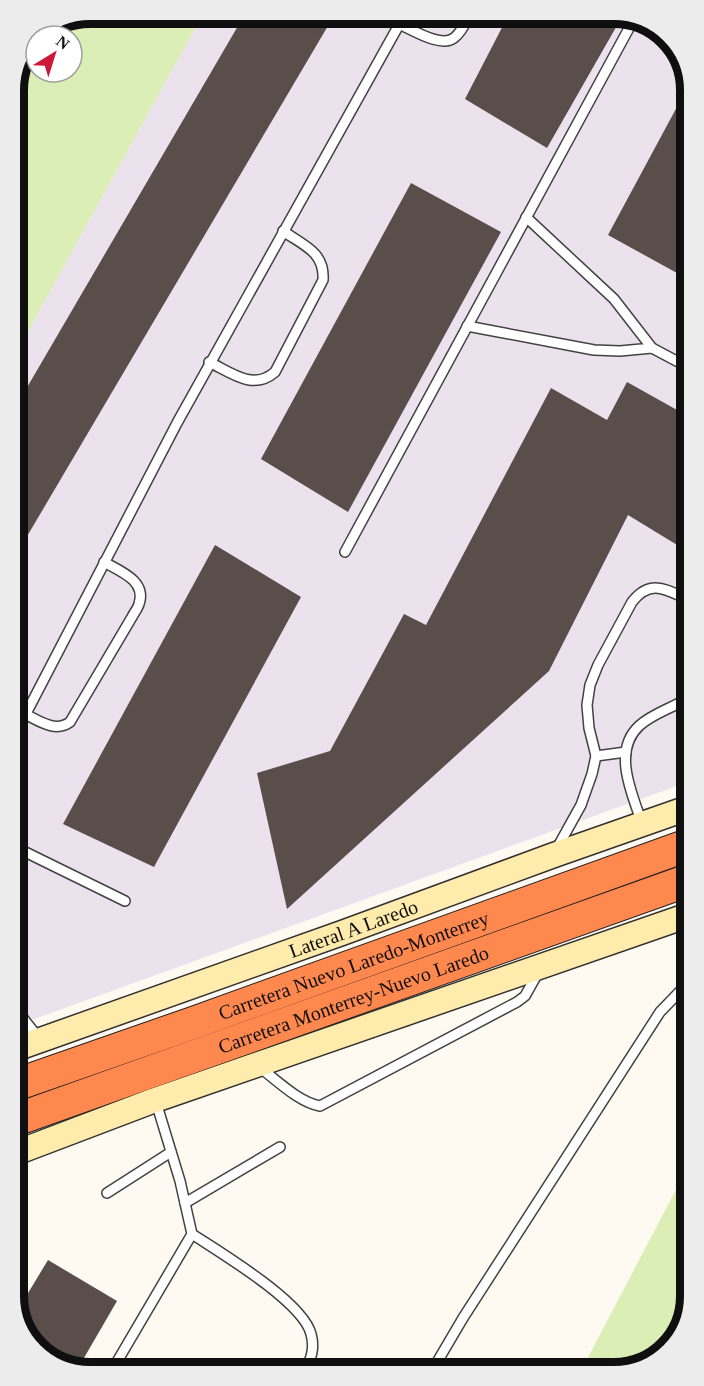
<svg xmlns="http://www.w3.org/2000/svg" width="704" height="1386" viewBox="0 0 704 1386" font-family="'Times New Roman',serif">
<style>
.industrial{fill:#ebe2ee}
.green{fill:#daeeb6;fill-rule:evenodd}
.building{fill:#594e4a}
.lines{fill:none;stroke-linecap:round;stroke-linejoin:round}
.lane-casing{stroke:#424242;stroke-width:12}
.secondary-casing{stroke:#313131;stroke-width:27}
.highway-casing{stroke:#202020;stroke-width:34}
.lane{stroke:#fff;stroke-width:9}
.secondary{stroke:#ffebac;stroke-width:24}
.highway{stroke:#ff884f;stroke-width:32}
.labels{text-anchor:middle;stroke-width:6;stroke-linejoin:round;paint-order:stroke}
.street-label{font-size:20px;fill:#0f0f0f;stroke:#fff}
.rim{fill:none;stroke:#0f0f0f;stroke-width:8}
</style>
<rect width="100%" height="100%" fill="#fffaf1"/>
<!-- industrial -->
<path class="industrial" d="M203,14H620L660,29L685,61L688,782L18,1025L15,355Z"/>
<!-- green -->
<g class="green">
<path d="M90,14H203L15,355L14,85L36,36ZM36,36H72V72H36Z"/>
<path d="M690,1163V1297L677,1339L643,1367H583Z"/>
</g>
<!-- building -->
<g class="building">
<path d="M245,14H335L16,555L15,408Z"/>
<path d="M509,14L623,15L547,148L465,99Z"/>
<path d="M685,92L686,278L608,235Z"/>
<path d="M411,183L501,232L348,512L261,459Z"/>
<path d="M627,382L686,415V422L678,442L687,447V551L628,515L549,671L287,909L257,773L330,751L404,614L426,625L551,388L607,420Z"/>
<path d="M215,545L301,597L154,867L63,824Z"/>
<path d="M48,1260L117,1301L77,1370L44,1357L19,1325V1308Z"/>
</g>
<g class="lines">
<defs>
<g id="lane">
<path d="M399,24C413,30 441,48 454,38C462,32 466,22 470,14"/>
<path d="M467,326L594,350L620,351L652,348L614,299L526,217"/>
<path d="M652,348L686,366"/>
<path d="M209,362C232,373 253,391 275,372L323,280C325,252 303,245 283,231"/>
<path d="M345,552L634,19"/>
<path d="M25,714C39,721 56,733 70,722L132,617C134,613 138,608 139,604C147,581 120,571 104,562"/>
<path d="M17,731L177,423L405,14"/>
<path d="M596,756L626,752"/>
<path d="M642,823C632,794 612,751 639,726C653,713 673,708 688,698"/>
<path d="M17,848L125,901"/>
<path d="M556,850L581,805L592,774L596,756L589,728L587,705L590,685L598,665L632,602C650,579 665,589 687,599"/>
<path d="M18,1011L26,1022L39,1038"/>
<path d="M259,1067C277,1080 298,1102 320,1106L517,1002L525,996L539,971"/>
<path d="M107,1193L171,1152"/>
<path d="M185,1203L280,1147"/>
<path d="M192,1234C221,1253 303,1302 311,1334C315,1348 311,1358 306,1370"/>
<path d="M433,1369L463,1318L660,1012L689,982"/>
<path d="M111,1372L192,1234L180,1181L156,1102"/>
</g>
<g id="secondary">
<path id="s1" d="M18,1048L342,933L554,855L688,808"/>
<path d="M18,1152L155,1100L689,915"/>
</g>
<g id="highway">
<path id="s2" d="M18,1084L193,1023L688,845"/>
<path id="s3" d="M18,1119L689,880"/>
</g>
</defs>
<!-- lane casing -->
<use href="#lane" class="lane-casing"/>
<!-- secondary casing -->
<use href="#secondary" class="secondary-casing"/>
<!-- highway casing -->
<use href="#highway" class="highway-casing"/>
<!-- lane -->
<use href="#lane" class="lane"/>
<!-- secondary -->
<use href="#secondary" class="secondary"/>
<!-- highway -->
<use href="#highway" class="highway"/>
</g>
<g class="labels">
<!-- street labels -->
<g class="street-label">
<text dy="7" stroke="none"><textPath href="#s1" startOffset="356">Lateral A Laredo</textPath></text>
<text dy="7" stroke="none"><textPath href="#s2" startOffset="356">Carretera Nuevo Laredo-Monterrey</textPath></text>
<text dy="7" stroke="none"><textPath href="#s3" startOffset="356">Carretera Monterrey-Nuevo Laredo</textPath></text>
</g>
</g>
<!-- crop -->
<path d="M0 0H704V1386H0ZM90 24H614A66 66 0 0 1 680 90V1296A66 66 0 0 1 614 1362H90A66 66 0 0 1 24 1296V90A66 66 0 0 1 90 24Z" fill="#ececec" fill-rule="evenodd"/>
<path class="rim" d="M90 24H614A66 66 0 0 1 680 90V1296A66 66 0 0 1 614 1362H90A66 66 0 0 1 24 1296V90A66 66 0 0 1 90 24Z"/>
<!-- north arrow -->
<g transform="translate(54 54) rotate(38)"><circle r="28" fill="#ffffff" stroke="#9f9f9f" stroke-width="1.5"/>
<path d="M0-4.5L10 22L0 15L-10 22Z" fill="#cd1939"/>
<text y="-9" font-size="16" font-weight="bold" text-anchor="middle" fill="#0f0f0f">N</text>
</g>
</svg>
